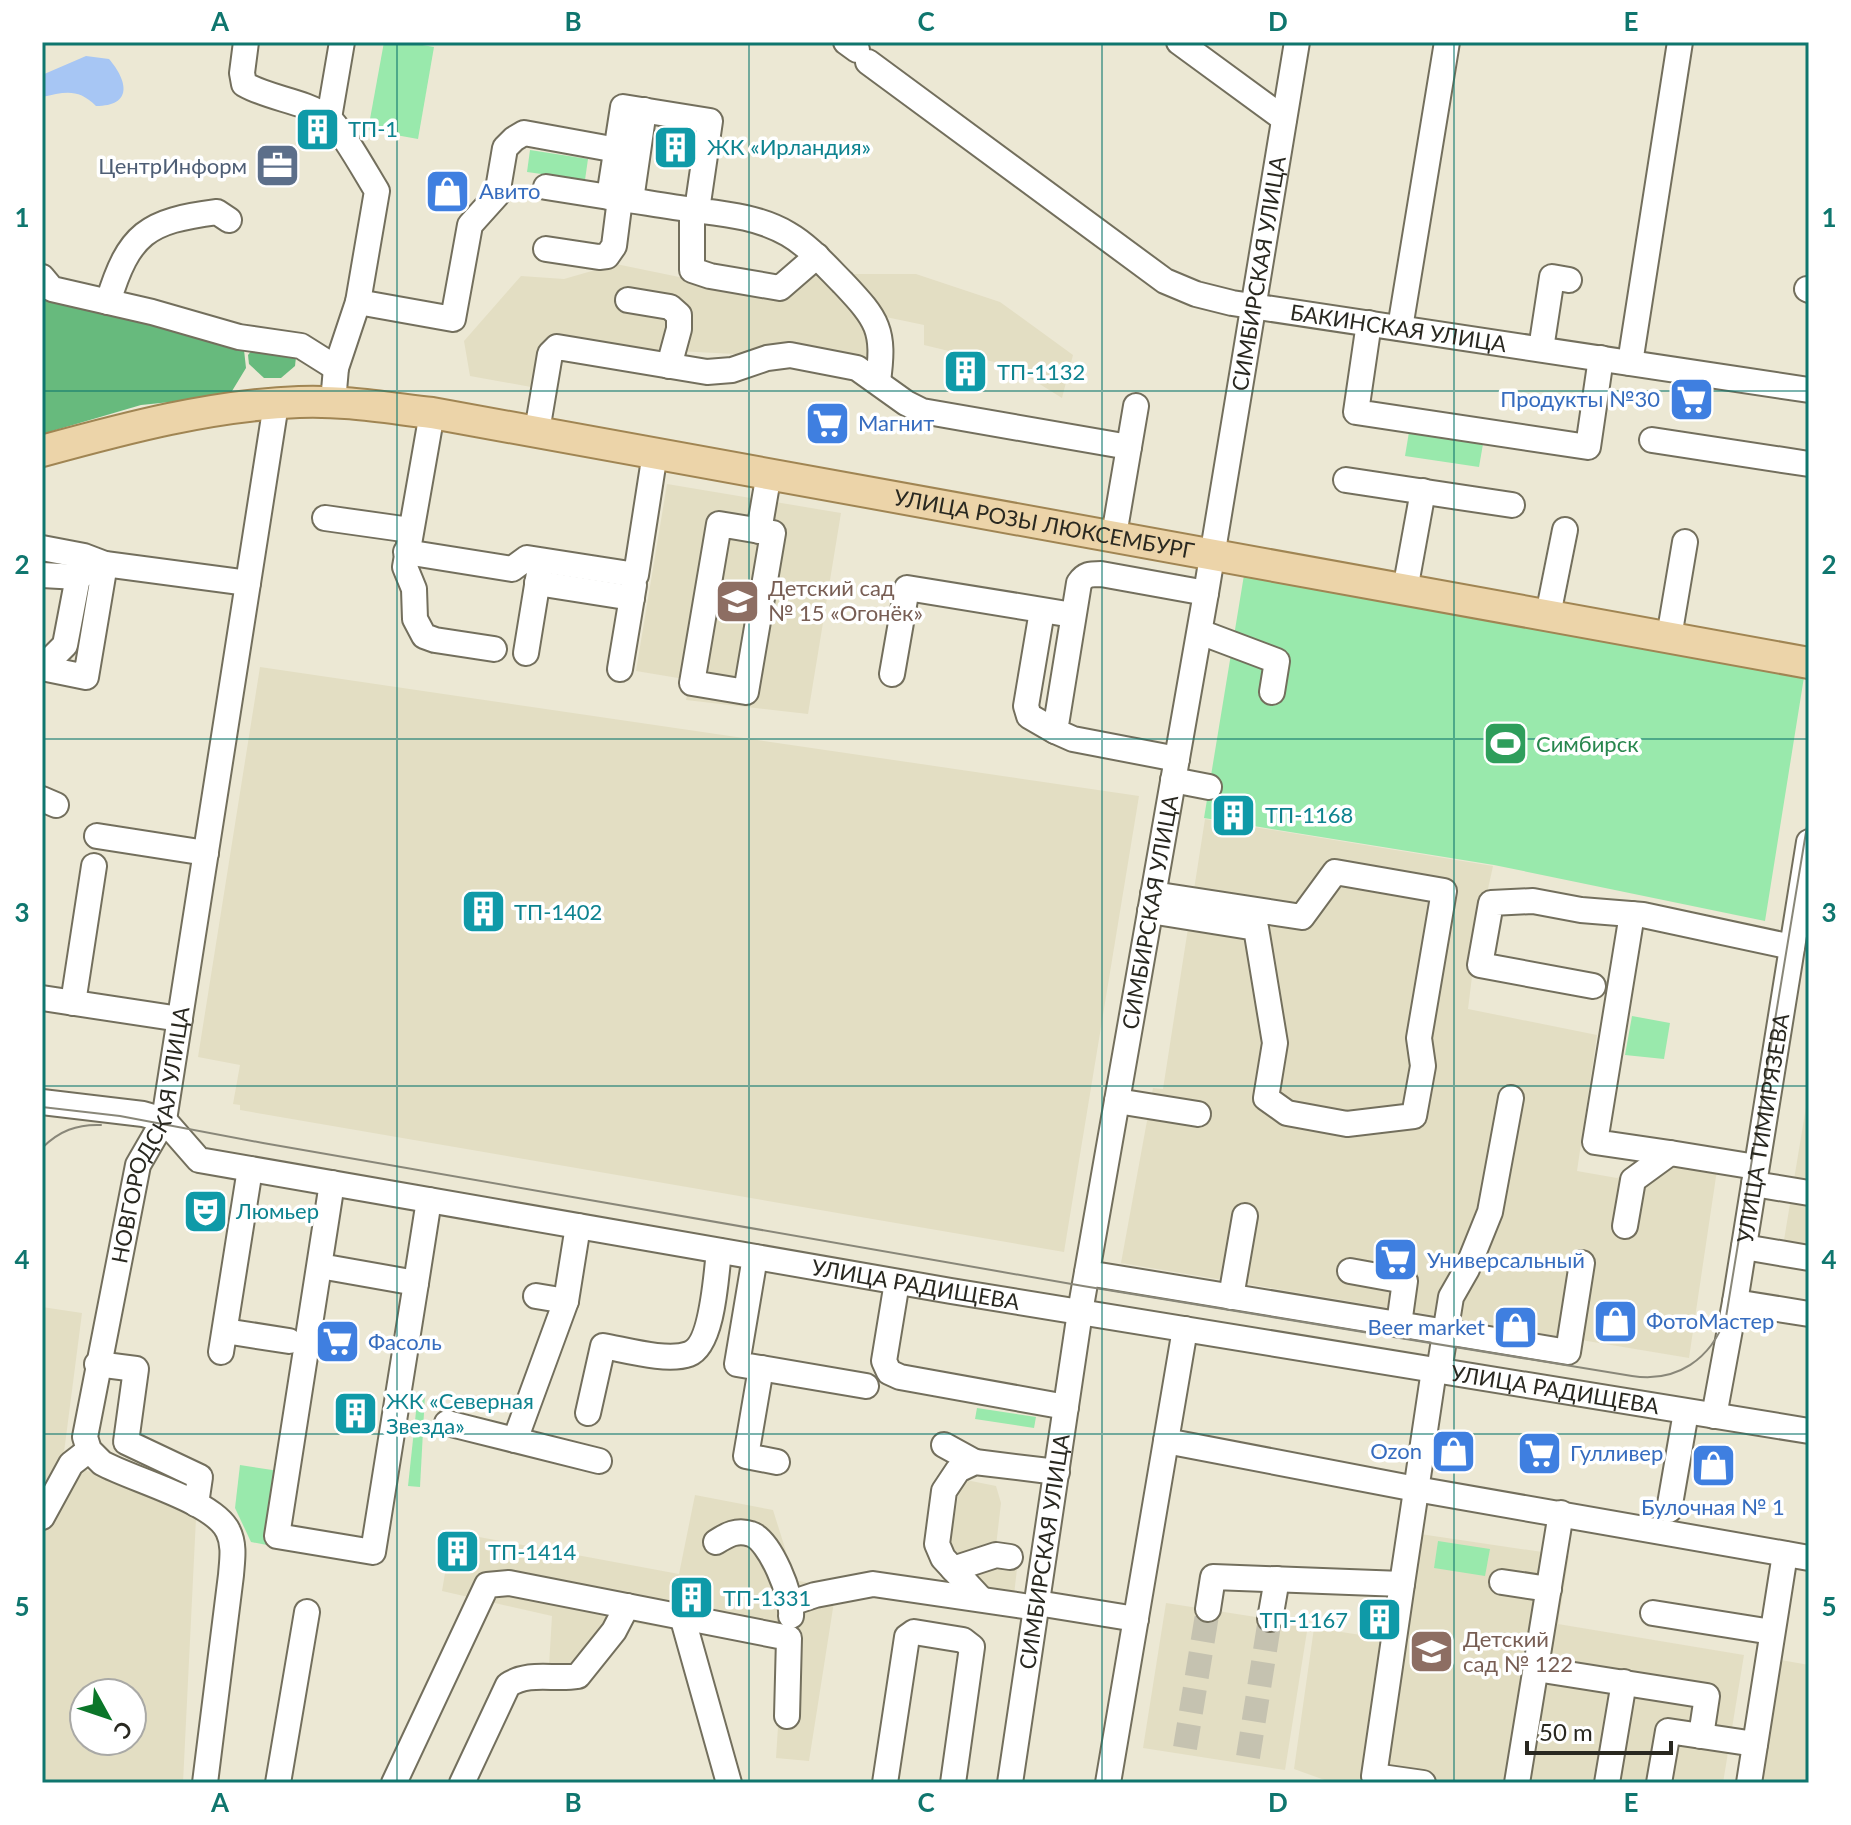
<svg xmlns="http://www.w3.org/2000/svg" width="1851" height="1825" viewBox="0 0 1851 1825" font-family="Lato,sans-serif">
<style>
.built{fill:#e3dec3;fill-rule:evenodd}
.green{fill:#99e9ac}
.forest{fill:#67ba7d}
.water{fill:#a7c6f4}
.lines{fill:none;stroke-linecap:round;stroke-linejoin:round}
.minor-tunnel{stroke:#c5c2b0;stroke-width:24;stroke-dasharray:24 12;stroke-linecap:butt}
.minor-casing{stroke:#736f5d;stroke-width:28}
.major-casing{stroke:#a08553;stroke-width:34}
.minor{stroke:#fff;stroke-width:24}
.major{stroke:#ecd4a9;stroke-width:30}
.tram{stroke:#898779;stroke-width:2}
.grid{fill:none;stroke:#0f766e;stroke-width:2;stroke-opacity:0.55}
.labels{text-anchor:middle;stroke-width:7;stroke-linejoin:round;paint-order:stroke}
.culture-label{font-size:22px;fill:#0d838f;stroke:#fff;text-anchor:start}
.service-label{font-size:22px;fill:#4e5e75;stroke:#fff;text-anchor:end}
.shop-label{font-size:22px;fill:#366cbe;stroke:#fff;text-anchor:start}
.street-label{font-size:22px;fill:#292820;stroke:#fff}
.education-label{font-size:22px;fill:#785e54;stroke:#fff;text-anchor:start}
.leisure-label{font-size:22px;fill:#27864d;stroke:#fff;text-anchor:start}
.neatline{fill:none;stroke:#0f766e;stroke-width:3}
.grid-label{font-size:26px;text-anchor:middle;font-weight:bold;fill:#0f766e}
</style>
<rect width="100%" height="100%" fill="#ece8d4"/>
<!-- built -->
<g class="built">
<path d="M616,264L781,298L809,274H916L1000,302L1073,355L1062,398L1011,366L924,345V325L881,316L872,361L541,344L531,387L470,376L464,341L521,276L564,279Z"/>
<path d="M667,484L841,513L808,714L686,700L690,680L636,671Z"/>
<path d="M260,667L1139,796L1064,1252L240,1110V1105L233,1104L240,1065L198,1057Z"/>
<path d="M1205,819L1493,866L1476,944L1468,1009L1597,1035L1577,1171L1617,1178L1664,1160L1717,1170L1689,1358L1121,1263L1153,1088L1163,1089Z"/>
<path d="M1809,1089V1244L1784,1240Z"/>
<path d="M42,1307L82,1313L63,1460L196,1518L183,1783H42ZM84,1693H132V1741H84Z"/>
<path d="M961,1479L996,1486L1001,1503L996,1546L1019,1551L1014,1595L943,1585Z"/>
<path d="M695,1495L773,1510L795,1580L836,1589L809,1761L776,1758L783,1649L612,1619L579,1668L549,1666L552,1616L442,1591L452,1532L679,1574Z"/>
<path d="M1420,1534L1569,1556L1558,1624L1744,1655L1723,1783H1333L1294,1769L1314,1628L1402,1641Z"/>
<path d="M1166,1603L1308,1625L1285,1770L1143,1748Z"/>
<path d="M1775,1659L1809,1665V1783H1755Z"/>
</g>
<!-- green -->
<g class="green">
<path d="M384,42H405L434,47L418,139L368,130Z"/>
<path d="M530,150L588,159L585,180L527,172Z"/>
<path d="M1409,432L1483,444L1479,467L1405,456Z"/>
<path d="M1244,575L1804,677L1765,921L1494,865L1204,818Z"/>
<path d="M1632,1016L1670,1023L1664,1059L1625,1055Z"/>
<path d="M418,1393L425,1394L420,1487L408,1486Z"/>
<path d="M977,1408L1036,1417L1034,1428L975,1419Z"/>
<path d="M240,1465L279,1471L267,1545L251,1542L235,1508Z"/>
<path d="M1438,1541L1490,1549L1485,1576L1434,1568Z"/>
</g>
<!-- forest -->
<g class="forest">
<path d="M42,294L243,341L246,368L229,396L141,405L42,434Z"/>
<path d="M254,348L296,357L295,366L281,378H264L249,364L248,355Z"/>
</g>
<!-- water -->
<path class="water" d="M86,56L109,59C128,81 133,106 96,106C78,88 65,92 42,97V75Z"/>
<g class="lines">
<!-- minor-tunnel -->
<g class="minor-tunnel">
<path d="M1185,1748L1208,1609"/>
<path d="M1248,1757L1270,1619"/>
</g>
<defs>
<g id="minor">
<path d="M246,42L242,73L244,84C270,99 302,100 327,117C340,126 367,175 377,191L358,302L336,368L333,402"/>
<path d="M846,42L857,50"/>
<path d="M1179,42L1284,119"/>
<path id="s1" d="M868,62L1165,281L1196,294L1232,303L1809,390"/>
<path d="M329,118L342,42"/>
<path d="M546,187L609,197"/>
<path d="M631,200L644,110"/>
<path d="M692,209V270L710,276L780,288L817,256"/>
<path d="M697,210L710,121L623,107L609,197C637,201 665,206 694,210C726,214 759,217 788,234C809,246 826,266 843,283C878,320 885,330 878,381"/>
<path d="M546,249L599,257L607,256L614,246L620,199"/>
<path d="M42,277L52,289L152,312L239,337L301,346L336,368"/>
<path d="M1807,289L1809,290"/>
<path d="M628,300L670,307L679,315V329L669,366"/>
<path d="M108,302C129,233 147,221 217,212L229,220"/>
<path d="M358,302L453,319L470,225L497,195L505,148L514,139L524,133L617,150"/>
<path d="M1369,323L1356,412L1588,447L1601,358"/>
<path d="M1400,328L1447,42"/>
<path d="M1541,349L1552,277L1569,280"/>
<path d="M1630,363L1680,42"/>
<path d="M432,413L405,567L414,589L415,619L424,636L435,640L494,649"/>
<path d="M537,431L550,354L557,347L707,372L732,370L767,358L790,355L857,368L906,403L922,411L1129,447L1114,535"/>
<path d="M1652,440L1809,464"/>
<path d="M1129,447L1136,406"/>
<path d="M1346,480L1512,505"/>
<path d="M325,518L410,530"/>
<path d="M719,524L773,533L746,692L692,683Z"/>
<path d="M759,531L769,473"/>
<path d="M42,548L84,556L105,564L248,583"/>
<path d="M406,552L512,569L527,558L636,575L655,453"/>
<path d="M42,575L78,577L92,570"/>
<path d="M537,583L632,598"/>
<path d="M1405,590L1423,491"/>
<path d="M1042,611L1026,706L1029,716L1055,731"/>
<path d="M1548,615L1565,530"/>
<path d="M1200,632L1277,661L1272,692"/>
<path d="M1669,637L1685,542"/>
<path d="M526,653L540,567"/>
<path d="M42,668L86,677L105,564"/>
<path d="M42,668L65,645L78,577"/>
<path d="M620,669L634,585"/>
<path d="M892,674L907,588L1073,615"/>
<path d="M1177,759L1073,739L1055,731L1079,583C1085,574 1090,574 1101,574L1206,593"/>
<path d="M1173,780L1209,787"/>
<path d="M42,799L56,805"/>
<path d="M97,836L206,853"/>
<path d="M1150,911L1256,928L1275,1043L1266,1098L1287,1113L1347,1124L1414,1116L1423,1066L1419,1038L1444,891L1335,872L1302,917L1153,894"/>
<path d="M1632,914L1595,1142L1670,1153"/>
<path d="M1593,986L1480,965L1491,903L1533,901L1581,910L1643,915L1792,947"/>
<path d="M42,998L180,1019"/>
<path d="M73,1003L94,866"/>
<path d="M1117,1101L1198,1114"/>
<path id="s2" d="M42,1102L143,1114L164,1120L199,1160L951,1291L1809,1431"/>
<path d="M1754,1184L1809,1193"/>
<path d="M1625,1226L1633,1180L1670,1153L1756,1167"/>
<path d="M1744,1247L1809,1258"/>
<path d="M755,1257L737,1364L866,1386"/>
<path d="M320,1266L416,1283L373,1552L277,1536L332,1183"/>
<path d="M1350,1271L1405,1281L1399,1324"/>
<path d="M1087,1273L1568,1352L1582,1263"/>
<path d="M897,1282L884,1361L889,1372L900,1377L1066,1407"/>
<path d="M416,1283L429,1200"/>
<path d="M536,1296L566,1301"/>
<path d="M1231,1297L1245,1216"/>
<path d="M1735,1302L1809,1314"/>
<path d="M1185,1329L1166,1441L1416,1489L1809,1558"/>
<path d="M225,1331L289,1341"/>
<path d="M221,1352L250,1169"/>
<path d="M97,1364L136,1369L126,1442L200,1477L196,1504"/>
<path d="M761,1368L746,1456L777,1462"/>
<path d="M1439,1371L1451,1297L1467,1269L1490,1212L1511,1098"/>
<path d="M588,1413L603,1346C626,1350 667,1362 689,1354C713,1345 716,1275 719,1251"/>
<path id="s3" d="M1714,1416L1735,1302L1809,842"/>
<path d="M447,1423L599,1461"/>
<path d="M515,1440L566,1301L578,1226"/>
<path d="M944,1445L975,1462"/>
<path d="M1669,1510L1686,1412"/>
<path d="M42,1517L71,1464L89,1450"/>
<path d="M716,1542C727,1535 737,1529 751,1534C770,1540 793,1597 791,1616"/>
<path d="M953,1569L996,1555L1010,1557"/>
<path d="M1502,1582L1549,1589"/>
<path d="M1402,1584L1374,1776L1423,1783"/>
<path d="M980,1598L943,1558L937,1544L944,1491L958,1470L975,1462L1057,1472"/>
<path d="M791,1603L815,1595L873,1584L1037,1608"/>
<path d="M1037,1603L1136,1619"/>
<path d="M1208,1609L1213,1577L1402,1584L1434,1370"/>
<path d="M1653,1613L1772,1632"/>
<path d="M682,1616L729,1783"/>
<path d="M1270,1619L1277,1579"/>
<path d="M1536,1669L1707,1696L1701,1736"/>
<path id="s4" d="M205,1783L231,1575C232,1561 235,1545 228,1531C214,1501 133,1480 102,1463L89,1450L85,1437L138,1165L164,1120L276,404"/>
<path d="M278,1783L307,1612"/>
<path d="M394,1783L487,1585L509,1583L789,1638L787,1716"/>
<path d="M462,1783L508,1685C530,1671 553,1680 578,1676L614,1631L627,1606"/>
<path d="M885,1783L907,1637L914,1632L963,1640L972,1647L953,1783"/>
<path id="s5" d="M1010,1783L1080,1312L1206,593L1297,42"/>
<path d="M1108,1783L1166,1441"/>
<path d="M1517,1783L1561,1513"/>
<path d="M1607,1783L1624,1682"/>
<path d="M1659,1783L1668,1731L1755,1744"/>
<path d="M1749,1783L1785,1554"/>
</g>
<g id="major">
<path id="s6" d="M42,451C126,428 212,405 299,402C343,400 388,408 432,413L1809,663"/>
</g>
</defs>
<!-- minor casing -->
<use href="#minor" class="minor-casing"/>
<!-- major casing -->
<use href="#major" class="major-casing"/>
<!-- minor -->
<use href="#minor" class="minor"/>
<!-- major -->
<use href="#major" class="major"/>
<!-- tram -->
<g class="tram">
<path d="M42,1107L120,1116L263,1143L1083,1286L1632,1376C1677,1383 1711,1359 1726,1317L1809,814"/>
<path d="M42,1148C59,1131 77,1124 101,1125"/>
</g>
</g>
<!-- grid -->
<path class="grid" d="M397,42V1783M749,42V1783M1102,42V1783M1454,42V1783M42,391H1809M42,739H1809M42,1086H1809M42,1434H1809"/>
<!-- icons -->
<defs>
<symbol id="building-square" viewBox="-11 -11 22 22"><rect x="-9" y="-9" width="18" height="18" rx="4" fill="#0f9aa8" stroke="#fff"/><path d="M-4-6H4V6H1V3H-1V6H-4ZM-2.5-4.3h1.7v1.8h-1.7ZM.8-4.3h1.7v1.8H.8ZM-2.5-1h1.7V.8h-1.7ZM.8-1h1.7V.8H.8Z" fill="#fff"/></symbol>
<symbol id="office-square" viewBox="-11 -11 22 22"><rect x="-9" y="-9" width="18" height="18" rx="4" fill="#5c6f8a" stroke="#fff"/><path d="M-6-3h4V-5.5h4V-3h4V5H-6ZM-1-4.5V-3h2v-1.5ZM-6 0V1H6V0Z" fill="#fff"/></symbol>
<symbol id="shop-square" viewBox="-11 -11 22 22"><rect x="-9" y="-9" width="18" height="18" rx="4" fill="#3f7fe0" stroke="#fff"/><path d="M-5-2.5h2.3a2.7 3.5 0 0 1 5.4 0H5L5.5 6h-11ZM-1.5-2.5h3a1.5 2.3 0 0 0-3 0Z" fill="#fff"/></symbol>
<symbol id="supermarket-square" viewBox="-11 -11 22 22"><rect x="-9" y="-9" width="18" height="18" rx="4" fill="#3f7fe0" stroke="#fff"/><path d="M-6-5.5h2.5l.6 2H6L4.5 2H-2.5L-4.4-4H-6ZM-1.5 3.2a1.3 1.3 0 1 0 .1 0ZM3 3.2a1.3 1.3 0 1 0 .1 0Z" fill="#fff"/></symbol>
<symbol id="school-square" viewBox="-11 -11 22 22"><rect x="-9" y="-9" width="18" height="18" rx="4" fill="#8d6e63" stroke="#fff"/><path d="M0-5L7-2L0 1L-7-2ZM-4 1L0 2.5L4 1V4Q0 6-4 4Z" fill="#fff"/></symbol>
<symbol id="stadium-square" viewBox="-11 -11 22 22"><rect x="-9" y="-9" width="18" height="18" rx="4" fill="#2e9e5b" stroke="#fff"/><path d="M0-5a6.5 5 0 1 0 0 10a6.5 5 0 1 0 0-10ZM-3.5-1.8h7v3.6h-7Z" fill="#fff"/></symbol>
<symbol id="theatre-square" viewBox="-11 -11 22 22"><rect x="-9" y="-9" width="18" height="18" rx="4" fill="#0f9aa8" stroke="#fff"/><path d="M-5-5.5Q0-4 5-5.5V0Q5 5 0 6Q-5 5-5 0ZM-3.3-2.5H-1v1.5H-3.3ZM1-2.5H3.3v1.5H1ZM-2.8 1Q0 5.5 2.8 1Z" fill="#fff"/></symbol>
</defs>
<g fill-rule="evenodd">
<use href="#building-square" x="292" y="104" width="51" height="51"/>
<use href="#building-square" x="650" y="122" width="51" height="51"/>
<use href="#office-square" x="252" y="140" width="51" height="51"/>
<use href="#shop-square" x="422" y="166" width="51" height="51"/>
<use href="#building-square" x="940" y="346" width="51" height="51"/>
<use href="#supermarket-square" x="1666" y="374" width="51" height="51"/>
<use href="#supermarket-square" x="802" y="398" width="51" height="51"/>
<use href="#school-square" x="712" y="576" width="51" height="51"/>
<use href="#stadium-square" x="1480" y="718" width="51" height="51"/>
<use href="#building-square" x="1208" y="790" width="51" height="51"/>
<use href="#building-square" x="458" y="886" width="51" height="51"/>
<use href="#theatre-square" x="180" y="1186" width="51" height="51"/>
<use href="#supermarket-square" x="1370" y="1234" width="51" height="51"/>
<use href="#shop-square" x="1590" y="1296" width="51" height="51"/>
<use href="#shop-square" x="1490" y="1302" width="51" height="51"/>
<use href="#supermarket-square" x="312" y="1316" width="51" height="51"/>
<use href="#building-square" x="330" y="1388" width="51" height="51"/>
<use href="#shop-square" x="1428" y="1426" width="51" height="51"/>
<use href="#supermarket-square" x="1514" y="1428" width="51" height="51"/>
<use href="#shop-square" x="1688" y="1440" width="51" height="51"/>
<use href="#building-square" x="432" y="1526" width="51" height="51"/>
<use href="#building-square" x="666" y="1572" width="51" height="51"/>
<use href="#building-square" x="1354" y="1594" width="51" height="51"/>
<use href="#school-square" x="1406" y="1626" width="51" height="51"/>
</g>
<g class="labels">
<!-- culture labels -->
<g class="culture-label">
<text x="348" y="137">ТП-1</text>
<text x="707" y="155">ЖК «Ирландия»</text>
<text x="997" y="380">ТП-1132</text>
<text x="1265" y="823">ТП-1168</text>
<text x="514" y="920">ТП-1402</text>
<text x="236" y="1219">Люмьер</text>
<text x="386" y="1409">ЖК «Северная<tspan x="386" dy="25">Звезда»</tspan></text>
<text x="488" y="1560">ТП-1414</text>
<text x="723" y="1606">ТП-1331</text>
<text x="1348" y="1628" text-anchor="end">ТП-1167</text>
</g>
<!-- service labels -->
<g class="service-label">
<text x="247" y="174">ЦентрИнформ</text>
</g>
<!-- shop labels -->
<g class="shop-label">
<text x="479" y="199">Авито</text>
<text x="1660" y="407" text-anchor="end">Продукты №30</text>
<text x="858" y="431">Магнит</text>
<text x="1427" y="1268">Универсальный</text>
<text x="1646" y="1329">ФотоМастер</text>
<text x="1485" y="1335" text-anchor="end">Beer market</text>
<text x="368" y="1350">Фасоль</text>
<text x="1422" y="1459" text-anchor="end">Ozon</text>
<text x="1570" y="1461">Гулливер</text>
<text x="1713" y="1515" text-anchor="middle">Булочная № 1</text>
</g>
<!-- street labels -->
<g class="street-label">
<text dy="8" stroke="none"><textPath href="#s5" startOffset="1530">СИМБИРСКАЯ УЛИЦА</textPath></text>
<text dy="8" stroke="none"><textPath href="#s1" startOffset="608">БАКИНСКАЯ УЛИЦА</textPath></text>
<text dy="8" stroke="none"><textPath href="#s6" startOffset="1018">УЛИЦА РОЗЫ ЛЮКСЕМБУРГ</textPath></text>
<text dy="8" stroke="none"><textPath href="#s5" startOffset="882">СИМБИРСКАЯ УЛИЦА</textPath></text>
<text dy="8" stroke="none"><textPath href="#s3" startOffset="292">УЛИЦА ТИМИРЯЗЕВА</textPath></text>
<text dy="8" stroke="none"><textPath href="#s4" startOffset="742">НОВГОРОДСКАЯ УЛИЦА</textPath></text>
<text dy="8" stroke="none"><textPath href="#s2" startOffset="904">УЛИЦА РАДИЩЕВА</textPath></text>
<text dy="8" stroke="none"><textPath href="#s2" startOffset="1552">УЛИЦА РАДИЩЕВА</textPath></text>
<text dy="8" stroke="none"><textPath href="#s5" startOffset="234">СИМБИРСКАЯ УЛИЦА</textPath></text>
</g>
<!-- education labels -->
<g class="education-label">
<text x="768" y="596">Детский сад<tspan x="768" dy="25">№ 15 «Огонёк»</tspan></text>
<text x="1463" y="1647">Детский<tspan x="1463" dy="25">сад № 122</tspan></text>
</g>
<!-- leisure labels -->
<g class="leisure-label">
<text x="1536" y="752">Симбирск</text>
</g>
</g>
<!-- border -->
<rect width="1851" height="1825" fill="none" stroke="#ffffff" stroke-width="88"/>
<!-- north arrow -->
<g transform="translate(108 1717) rotate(130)"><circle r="38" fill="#ffffff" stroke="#a9a9a6" stroke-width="2"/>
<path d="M0-6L14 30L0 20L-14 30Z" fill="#0b7629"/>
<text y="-12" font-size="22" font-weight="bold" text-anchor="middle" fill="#292820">С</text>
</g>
<!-- scale -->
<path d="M1527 1741v12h144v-12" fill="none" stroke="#292820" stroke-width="4"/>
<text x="1539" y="1741" font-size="24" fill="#292820" stroke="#ffffff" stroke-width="6" paint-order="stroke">50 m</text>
<rect x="44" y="44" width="1763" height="1737" class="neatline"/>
<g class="grid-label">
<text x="220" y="31">A</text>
<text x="573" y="31">B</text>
<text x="926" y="31">C</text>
<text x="1278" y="31">D</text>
<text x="1631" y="31">E</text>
<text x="22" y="227">1</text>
<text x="1829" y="227">1</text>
<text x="22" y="574">2</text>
<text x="1829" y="574">2</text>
<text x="22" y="922">3</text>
<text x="1829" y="922">3</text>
<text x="22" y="1269">4</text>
<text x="1829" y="1269">4</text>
<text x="22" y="1616">5</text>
<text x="1829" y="1616">5</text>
<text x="220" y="1812">A</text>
<text x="573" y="1812">B</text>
<text x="926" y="1812">C</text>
<text x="1278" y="1812">D</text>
<text x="1631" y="1812">E</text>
</g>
</svg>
